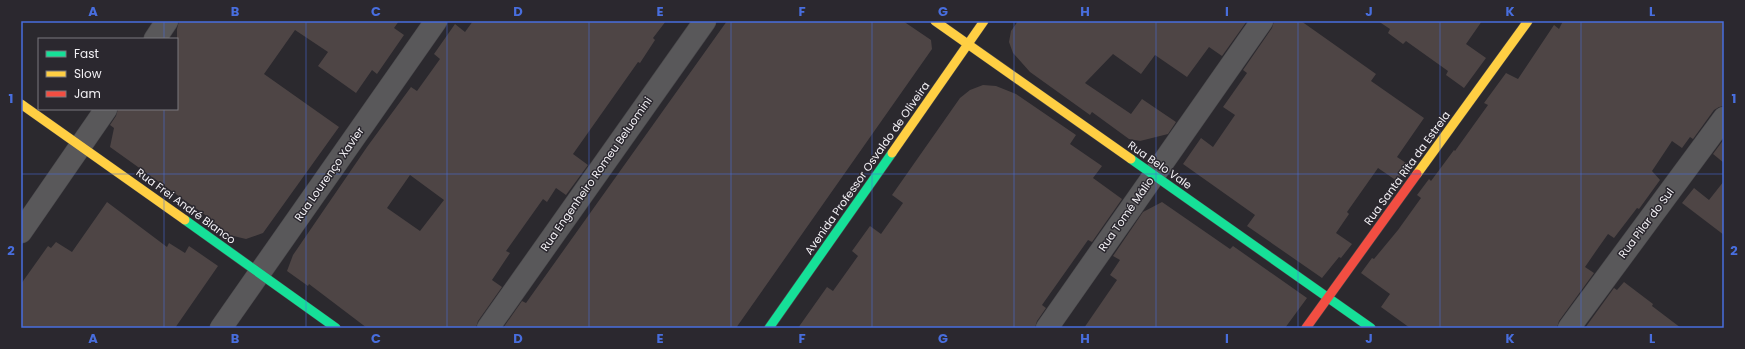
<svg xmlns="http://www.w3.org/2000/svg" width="1745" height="349" viewBox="0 0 1745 349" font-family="Poppins,sans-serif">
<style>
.building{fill:#4e4545;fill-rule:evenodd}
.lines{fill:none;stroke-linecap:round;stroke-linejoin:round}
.street-casing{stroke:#48474a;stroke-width:23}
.fast-casing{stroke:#48474a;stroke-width:10}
.slow-casing{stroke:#48474a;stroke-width:10}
.jam-casing{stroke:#48474a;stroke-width:10}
.street{stroke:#59585a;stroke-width:22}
.fast{stroke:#16e098;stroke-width:9}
.slow{stroke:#ffcf43;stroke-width:9}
.jam{stroke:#f24e42;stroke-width:9}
.grid{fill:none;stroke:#486ede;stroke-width:1;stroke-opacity:0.55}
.labels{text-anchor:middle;stroke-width:3;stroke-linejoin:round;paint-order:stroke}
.street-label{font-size:11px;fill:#f2f0f4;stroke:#2b282f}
.neatline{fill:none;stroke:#486ede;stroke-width:1.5}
.grid-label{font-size:13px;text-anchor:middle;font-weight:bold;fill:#486ede}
</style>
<rect width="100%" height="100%" fill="#2b292e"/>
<!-- building -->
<g class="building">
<path d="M179,21H399L394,28L404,35L377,74L372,70L356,93L318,66L328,52L295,30L264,74L339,127L263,233L246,239L225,234L206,220L208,217L110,147L114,128L110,125L116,116L118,109H177V29Z"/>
<path d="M473,21H666L653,38L655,40L640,63L638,62L573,154L588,165L566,195L556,188L547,202L543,199L506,251L510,253L492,280L502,287L478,321L476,328H367L309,284L308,286L287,271L293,255L367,147L411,87L417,91L440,59L434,54L455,24L465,32ZM410,175L444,200L420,231L387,208Z"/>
<path d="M727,21H903L931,40L932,49L736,328H503L522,301L526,303Z"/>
<path d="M1018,21H1247L1222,56L1209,47L1187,77L1155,55L1141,74L1113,54L1085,83L1131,114L1142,99L1176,122L1168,134L1140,141L1129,139L1092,112L1090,115L1030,72L1013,53L1009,42L1011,31Z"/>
<path d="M1274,21H1301L1376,74L1371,81L1424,118L1397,157L1409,165L1397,181L1378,168L1347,212L1349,214L1336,233L1352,244L1341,258L1339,257L1322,278L1247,226L1255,215L1183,164L1201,138L1213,147L1235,115L1223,107L1247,73L1243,70L1272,28Z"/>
<path d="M1378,21H1482L1466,44L1486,58L1464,88L1446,75L1448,71L1406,41L1403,44L1388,33L1390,29Z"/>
<path d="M1563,21H1724V106L1719,107L1714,110L1693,139L1690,137L1682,148L1672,141L1652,171L1660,180L1639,209L1637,208L1614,238L1608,234L1596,251L1585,267L1594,273L1559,321L1557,328H1410L1381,307L1390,294L1361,273L1372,258L1374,259L1398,230L1421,198L1417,195L1429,179L1431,181L1454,150L1455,151L1488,105L1484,103L1506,73L1518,79L1554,25L1559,29Z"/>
<path d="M983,85L996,86L1016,94L1076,135L1070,144L1102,166L1093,178L1122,199L1092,242L1088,240L1042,305L1046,308L1037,321L1035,328H798L827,287L833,291L858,256L852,251L870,226L881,234L903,203L892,195L960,98L970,90Z"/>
<path d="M1724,139V163L1713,154Z"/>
<path d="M1724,181V235L1682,203L1694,188L1709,200Z"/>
<path d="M107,202L167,247L169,243L185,253L189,246L218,266L175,328H21V284L48,246L51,248L56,242L72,252Z"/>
<path d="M1162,202L1230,249L1233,246L1307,298L1285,328H1084L1117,280L1110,275L1120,260L1113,256L1143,212Z"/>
<path d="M1624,282L1653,304L1652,306L1681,328H1585L1614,288L1617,290Z"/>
</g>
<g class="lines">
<defs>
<g id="street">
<path d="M155,39L167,21"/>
<path d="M21,232L106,109"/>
<path d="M221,328L436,21"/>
<path d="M488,328L705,21"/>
<path d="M1047,328L1262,21"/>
<path d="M1569,328L1724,118"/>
</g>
<g id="fast">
<path d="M1131,159L1371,328"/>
<path d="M185,220L336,328"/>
<path d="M769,328L892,153"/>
</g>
<g id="slow">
<path d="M935,21L1131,159"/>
<path d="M21,104L185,220"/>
<path d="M892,153L984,21"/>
<path d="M1417,174L1528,21"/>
</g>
<path id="jam" d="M1306,328L1417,174"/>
</defs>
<!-- street casing -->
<use href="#street" class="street-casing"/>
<!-- fast casing -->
<use href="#fast" class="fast-casing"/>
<!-- slow casing -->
<use href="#slow" class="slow-casing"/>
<!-- jam casing -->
<use href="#jam" class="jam-casing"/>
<!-- street -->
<use href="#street" class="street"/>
<!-- fast -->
<use href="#fast" class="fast"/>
<!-- slow -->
<use href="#slow" class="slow"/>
<!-- jam -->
<use href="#jam" class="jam"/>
</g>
<!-- grid -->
<path class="grid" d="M164,21V39M306,21V328M447,21V328M589,21V328M731,21V328M872,21V328M1014,21V328M1156,21V328M1298,21V328M1440,21V328M1581,21V328M164,109V328M21,174H1724"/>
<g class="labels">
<!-- street labels -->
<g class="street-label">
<text transform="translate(1160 165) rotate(35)" y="4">Rua Belo Vale</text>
<text transform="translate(867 168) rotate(-55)" y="4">Avenida Professor Osvaldo de Oliveira</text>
<text transform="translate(1407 168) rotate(-54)" y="4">Rua Santa Rita da Estrela</text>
<text transform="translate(329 174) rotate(-55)" y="4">Rua Lourenço Xavier</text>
<text transform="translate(596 174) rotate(-55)" y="4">Rua Engenheiro Romeu Beluomini</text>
<text transform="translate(186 206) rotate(36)" y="4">Rua Frei André Blanco</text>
<text transform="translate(1126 214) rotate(-55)" y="4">Rua Tomé Málio</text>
<text transform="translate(1646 223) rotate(-53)" y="4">Rua Pilar do Sul</text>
</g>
</g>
<!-- border -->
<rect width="1745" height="349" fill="none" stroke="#2b282f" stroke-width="44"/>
<!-- legend -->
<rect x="38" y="38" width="140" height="72" fill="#2b282f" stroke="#7b787e"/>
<rect x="46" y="51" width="20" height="6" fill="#16e098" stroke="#7b787e"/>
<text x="74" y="58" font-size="12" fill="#f2f0f4">Fast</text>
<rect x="46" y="71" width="20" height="6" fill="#ffcf43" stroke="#7b787e"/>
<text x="74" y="78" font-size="12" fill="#f2f0f4">Slow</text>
<rect x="46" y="91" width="20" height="6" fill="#f24e42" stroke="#7b787e"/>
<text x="74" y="98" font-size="12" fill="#f2f0f4">Jam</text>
<rect x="22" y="22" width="1701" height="305" class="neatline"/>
<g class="grid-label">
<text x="93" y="16">A</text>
<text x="235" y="16">B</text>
<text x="376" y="16">C</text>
<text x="518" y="16">D</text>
<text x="660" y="16">E</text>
<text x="802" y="16">F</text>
<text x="943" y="16">G</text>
<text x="1085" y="16">H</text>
<text x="1227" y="16">I</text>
<text x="1369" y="16">J</text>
<text x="1510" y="16">K</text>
<text x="1652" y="16">L</text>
<text x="11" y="103">1</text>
<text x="1734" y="103">1</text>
<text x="11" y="255">2</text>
<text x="1734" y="255">2</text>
<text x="93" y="343">A</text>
<text x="235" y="343">B</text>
<text x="376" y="343">C</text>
<text x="518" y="343">D</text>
<text x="660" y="343">E</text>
<text x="802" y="343">F</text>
<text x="943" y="343">G</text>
<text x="1085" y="343">H</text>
<text x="1227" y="343">I</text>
<text x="1369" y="343">J</text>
<text x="1510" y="343">K</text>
<text x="1652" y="343">L</text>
</g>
</svg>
